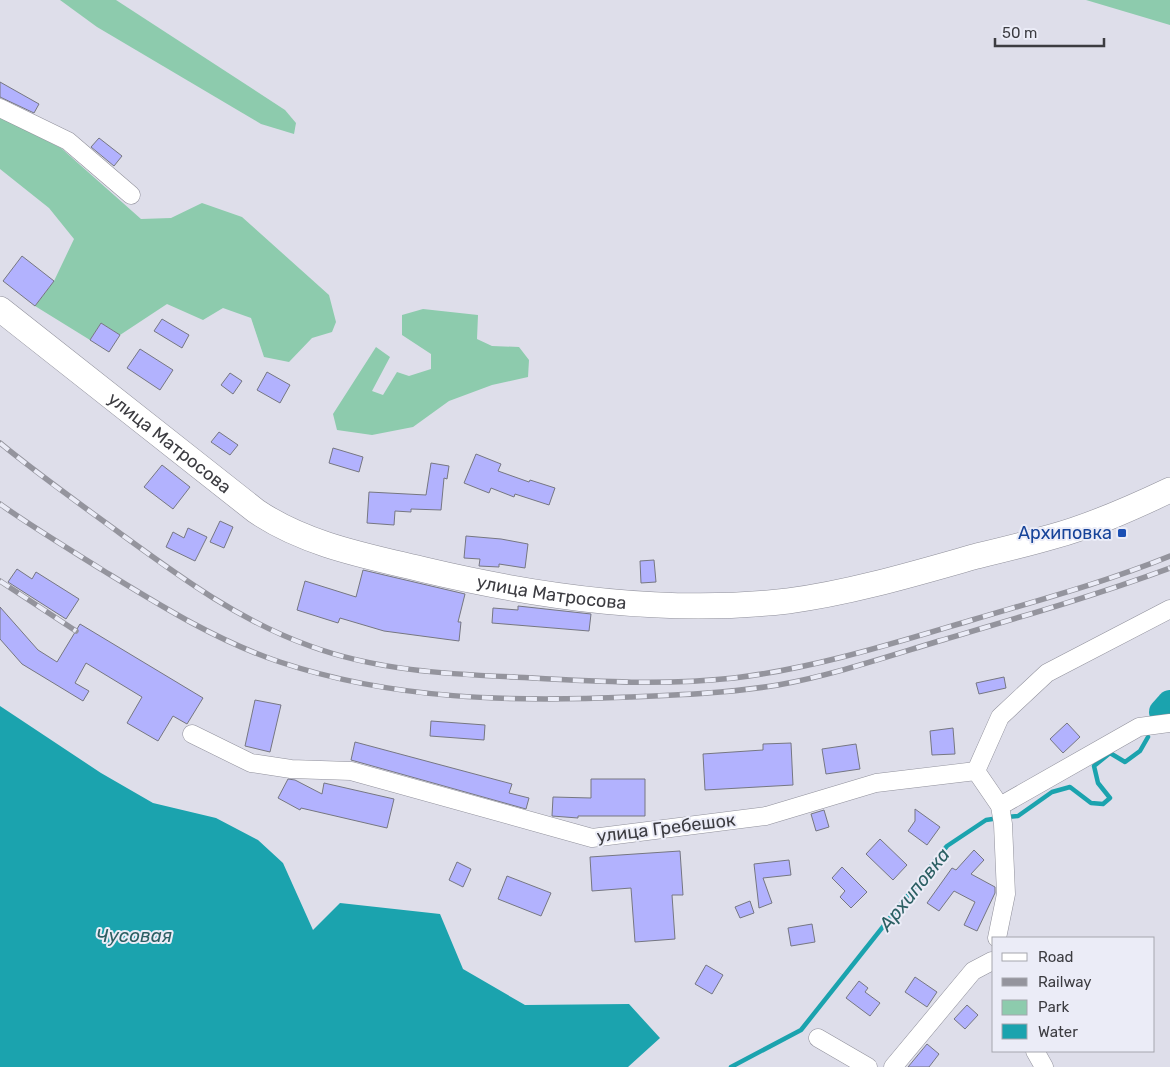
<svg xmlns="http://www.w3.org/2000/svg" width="1170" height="1067" viewBox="0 0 1170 1067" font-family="Rubik,sans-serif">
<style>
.green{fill:#8dcbad}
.water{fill:#1ba3ae}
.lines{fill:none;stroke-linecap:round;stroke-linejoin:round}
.stream{stroke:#1ba3ae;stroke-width:4.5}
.river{stroke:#1ba3ae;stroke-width:26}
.building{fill:#b2b2fe;stroke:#767781}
.street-casing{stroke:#90909b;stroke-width:19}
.secondary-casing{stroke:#90909b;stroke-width:26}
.street{stroke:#fff;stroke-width:18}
.secondary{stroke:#fff;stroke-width:25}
.rail-casing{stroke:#94949d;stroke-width:5.5}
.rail{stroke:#ebecf7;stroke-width:4;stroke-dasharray:11;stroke-linecap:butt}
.transit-dot{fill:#1a4fb4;stroke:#ebecf7;stroke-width:2}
.labels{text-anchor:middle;stroke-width:4;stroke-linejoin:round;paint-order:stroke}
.street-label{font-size:18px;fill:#3c3c41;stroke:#ebecf7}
.transit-label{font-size:18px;fill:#164399;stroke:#ebecf7;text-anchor:end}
.water-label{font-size:19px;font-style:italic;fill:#2c5f63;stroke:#ebecf7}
</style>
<rect width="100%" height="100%" fill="#dedeea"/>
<!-- green -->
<g class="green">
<path d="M60,0H116L285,110L296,123L294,134L261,124L97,27Z"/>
<path d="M1086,0H1170V25Z"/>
<path d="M0,117L61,148L141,219L171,218L202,203L242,217L329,295L336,322L332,332L312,338L289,362L264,357L251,318L223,308L203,320L167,304L120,335L101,323L90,340L35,306L54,281L74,239L49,208L0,169Z"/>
<path d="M423,309L478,315L477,339L492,346L519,347L529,360L528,377L492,385L449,401L413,427L372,435L337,430L333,414L376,347L390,357L372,391L383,395L397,372L409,376L431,369V354L402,335V315Z"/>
</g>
<!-- water -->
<path class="water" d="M0,706L101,773L153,803L216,818L258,840L283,863L313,930L340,903L440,914L463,969L525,1005L629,1004L660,1038L628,1067H0Z"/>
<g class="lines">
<!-- stream -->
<g class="stream">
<path d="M1007,817L1018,816L1052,792L1070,787L1091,803L1103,804L1110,798L1098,783L1094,766L1110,753L1125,762L1140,751L1148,737"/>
<path d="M731,1067L801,1030L947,846L986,820L999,818"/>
</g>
<!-- river -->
<path class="river" d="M1162,712L1170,703"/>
</g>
<!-- building -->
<g class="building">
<path d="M0,82L39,104L34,113L0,97Z"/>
<path d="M99,138L122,156L114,166L91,147Z"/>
<path d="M22,256L54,281L35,306L3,281Z"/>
<path d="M162,319L189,335L182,348L154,331Z"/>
<path d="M101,323L120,335L109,352L90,340Z"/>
<path d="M140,349L173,370L160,390L127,368Z"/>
<path d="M267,372L290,385L280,403L257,390Z"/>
<path d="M230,373L242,381L233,394L221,385Z"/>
<path d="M219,432L238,445L230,455L211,442Z"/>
<path d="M333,448L363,457L359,472L329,463Z"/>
<path d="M476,454L501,464L498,471L529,482L530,480L555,488L549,505L515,494L514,497L491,488L489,493L464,483Z"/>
<path d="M431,463L449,466L447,479L444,478L441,510L411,509V512L395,511L394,525L367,523L369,492L426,495Z"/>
<path d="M162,465L190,487L173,509L144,487Z"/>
<path d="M220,521L233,527L224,548L210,542Z"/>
<path d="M188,528L207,537L195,561L166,547L173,532L184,538Z"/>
<path d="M466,536L501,539L528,544L525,568L499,564V567L479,566L480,559L464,558Z"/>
<path d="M654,560L656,582L641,583L640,561Z"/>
<path d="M17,569L32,579L36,572L79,599L66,619L8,582Z"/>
<path d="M363,570L465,594L458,622H461L459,641L384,631L340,618L338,623L297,610L305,581L356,597Z"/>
<path d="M518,606L591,614L589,631L492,623L493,608L518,610Z"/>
<path d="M0,607L38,650L57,662L80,624L203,698L187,724L173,716L158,741L127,723L142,697L86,663L75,683L89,691L83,701L22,664L0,639Z"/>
<path d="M1004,677L1006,688L979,694L976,683Z"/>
<path d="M255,700L281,705L270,752L245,746Z"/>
<path d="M431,721L485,725L484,740L430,736Z"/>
<path d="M1067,723L1080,737L1063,753L1050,739Z"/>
<path d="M953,728L955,754L932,755L930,731Z"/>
<path d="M355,742L512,784L509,793L529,798L526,809L351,760Z"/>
<path d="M791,743L793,785L705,790L703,754L763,750V744Z"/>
<path d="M856,744L860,769L826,774L822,749Z"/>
<path d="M288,779L295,780L322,794L324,783L394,799L387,828L301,808L300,810L278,798Z"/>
<path d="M591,779H645V816H578V818L552,816L553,797L591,798Z"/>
<path d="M915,809L940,827L927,845L908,831L915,821Z"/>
<path d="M824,810L829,827L816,831L811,814Z"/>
<path d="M880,839L907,865L893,880L866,854Z"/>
<path d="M974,850L984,860L971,874L995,887V893L977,931L964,925L975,902L954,891L939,911L927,903L952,868L956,870Z"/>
<path d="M680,851L683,895H672L675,939L635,942L631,888L592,891L590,857Z"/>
<path d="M789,860L791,875L763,878L772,903L759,908L754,864Z"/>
<path d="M457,862L471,869L463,887L449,880Z"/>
<path d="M842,867L867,892L851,908L840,897L845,891L832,878Z"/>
<path d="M507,876L551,893L541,916L498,899Z"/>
<path d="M750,901L754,913L740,918L735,907Z"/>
<path d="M812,924L815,942L791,946L788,928Z"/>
<path d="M706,965L723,975L712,994L695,984Z"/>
<path d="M915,977L937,992L927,1007L905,992Z"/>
<path d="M859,981L868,988L865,992L880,1003L870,1016L846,998Z"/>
<path d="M967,1005L978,1015L965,1029L954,1019Z"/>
<path d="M927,1044L939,1054L929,1067H908Z"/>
</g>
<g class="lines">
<defs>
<g id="street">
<path d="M0,108L68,141L131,195"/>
<path d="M192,734L251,763L291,769L351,771L592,838L766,816L876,783L976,771"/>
<path d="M976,771L1000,717L1047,673L1170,609"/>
<path d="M976,771L1000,806L1003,824L1006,894L997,938"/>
<path d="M1000,806L1139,727L1170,723"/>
<path d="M818,1038L868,1067"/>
<path d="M1035,1051L1044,1067"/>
<path d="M893,1067L973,971L992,961"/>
</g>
<g id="secondary">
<path id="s1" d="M0,309L256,511C306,545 367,556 425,570C543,598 667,615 788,601C850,593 917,573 977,556C1002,550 1027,544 1051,537C1092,526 1132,508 1170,490"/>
</g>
</defs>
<!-- street casing -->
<use href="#street" class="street-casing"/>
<!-- secondary casing -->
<use href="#secondary" class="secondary-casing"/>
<!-- street -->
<use href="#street" class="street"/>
<!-- secondary -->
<use href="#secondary" class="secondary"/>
<defs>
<g id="rail">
<path d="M0,443C39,475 80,504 121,534C180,577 240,621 310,646C375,670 445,674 514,677C587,681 661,686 734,678C816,668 894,643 972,620C1039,600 1106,582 1170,556"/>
<path d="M0,504C34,528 69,549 104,571C161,606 217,641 280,662C394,700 511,702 630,697C679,695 729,693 778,685C833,675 886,657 939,641C1017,618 1094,596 1170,568"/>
<path d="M0,581L76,631"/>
</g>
</defs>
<!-- rail casing -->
<use href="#rail" class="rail-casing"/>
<!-- rail -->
<use href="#rail" class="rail"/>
</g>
<!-- markers -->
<rect class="transit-dot" x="1117" y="528" width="10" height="10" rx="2.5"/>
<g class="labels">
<!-- street labels -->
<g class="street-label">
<text dy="6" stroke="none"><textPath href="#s1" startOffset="216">улица Матросова</textPath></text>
<text dy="6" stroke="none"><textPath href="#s1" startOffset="635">улица Матросова</textPath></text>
<text transform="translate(666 828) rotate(-7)" y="6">улица Гребешок</text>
</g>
<!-- transit labels -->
<g class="transit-label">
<text x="1112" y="539">Архиповка</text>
</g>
<!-- water labels -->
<g class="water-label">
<text transform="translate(914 889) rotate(-51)" y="7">Архиповка</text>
<text x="134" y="942">Чусовая</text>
</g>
</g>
<!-- legend -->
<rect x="992" y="937" width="162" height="115" fill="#ebecf7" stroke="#a5a6ae"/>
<rect x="1002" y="953" width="25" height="8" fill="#ffffff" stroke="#a5a6ae"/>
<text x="1038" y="962" font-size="15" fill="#3c3c41">Road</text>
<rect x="1002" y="978" width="25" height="8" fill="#94949d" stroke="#a5a6ae"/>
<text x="1038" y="987" font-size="15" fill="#3c3c41">Railway</text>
<rect x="1002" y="1000" width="25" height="15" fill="#8dcbad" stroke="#a5a6ae"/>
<text x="1038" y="1012" font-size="15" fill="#3c3c41">Park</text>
<rect x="1002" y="1024" width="25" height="15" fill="#1ba3ae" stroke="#a5a6ae"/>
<text x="1038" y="1037" font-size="15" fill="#3c3c41">Water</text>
<!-- scale -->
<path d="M995 38v8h109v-8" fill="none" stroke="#3c3c41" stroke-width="2.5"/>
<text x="1002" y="38" font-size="15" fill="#3c3c41" stroke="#ebecf7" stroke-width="4" paint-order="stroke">50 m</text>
</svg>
